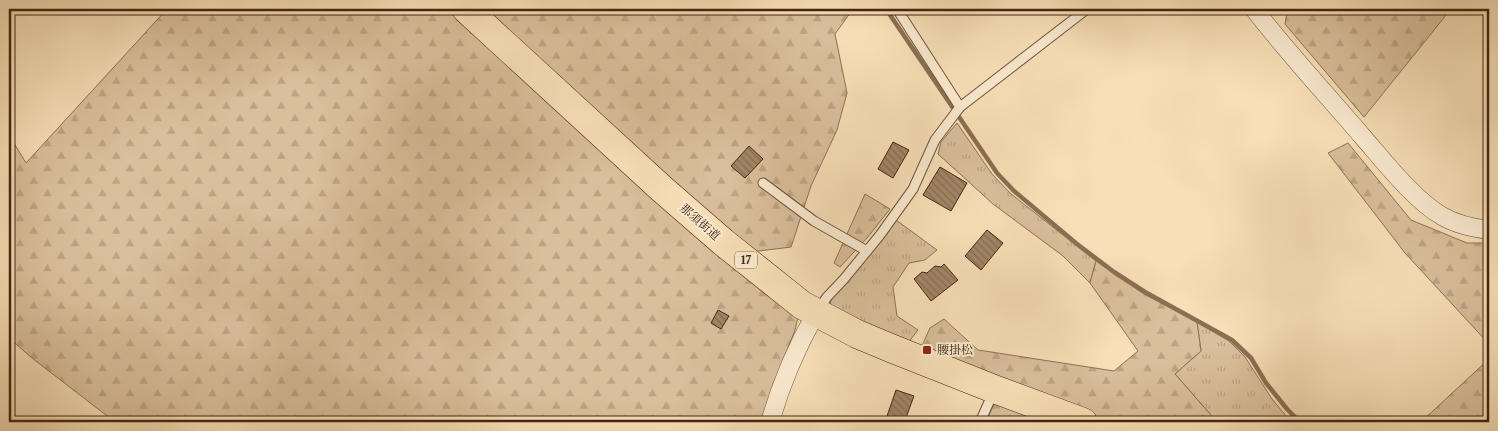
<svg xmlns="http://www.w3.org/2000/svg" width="1498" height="431" viewBox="0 0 1498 431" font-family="'Libre Caslon Text','Noto Serif JP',serif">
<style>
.grass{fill:url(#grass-tufts);stroke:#8e7256}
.forest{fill:url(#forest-firs);stroke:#8e7256}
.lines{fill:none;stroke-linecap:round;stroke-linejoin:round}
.stream{stroke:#8b6f53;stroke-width:4.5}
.building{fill:url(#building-back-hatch);stroke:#442512}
.service-casing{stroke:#71543b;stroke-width:11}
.minor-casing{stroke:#71543b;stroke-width:19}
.primary-casing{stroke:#442512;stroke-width:29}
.service{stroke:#faead0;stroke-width:9}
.minor{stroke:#faead0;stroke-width:18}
.primary{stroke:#f7dfb7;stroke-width:28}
.poi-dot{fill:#8f2418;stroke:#faead0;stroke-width:2}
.labels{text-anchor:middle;stroke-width:4;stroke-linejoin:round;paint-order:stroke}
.shield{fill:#faead0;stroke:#7b604b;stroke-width:1}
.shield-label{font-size:11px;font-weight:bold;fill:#442512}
.street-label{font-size:12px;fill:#442512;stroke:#faead0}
.poi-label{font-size:12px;fill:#442512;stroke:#faead0;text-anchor:start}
</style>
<defs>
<pattern id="grass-tufts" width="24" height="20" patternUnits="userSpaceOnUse" patternTransform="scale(1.25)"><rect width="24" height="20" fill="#d9bf9b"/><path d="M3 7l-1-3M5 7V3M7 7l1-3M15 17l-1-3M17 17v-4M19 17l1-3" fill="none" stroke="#bba484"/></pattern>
<pattern id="forest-firs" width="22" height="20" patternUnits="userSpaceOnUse" patternTransform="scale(1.25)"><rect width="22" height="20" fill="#d9bf9b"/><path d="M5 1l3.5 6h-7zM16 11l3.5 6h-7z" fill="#bba484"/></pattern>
<pattern id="building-back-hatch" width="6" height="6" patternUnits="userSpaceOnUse" patternTransform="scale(1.25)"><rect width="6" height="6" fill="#a18668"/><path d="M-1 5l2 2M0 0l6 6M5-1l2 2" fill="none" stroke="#856d54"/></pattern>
</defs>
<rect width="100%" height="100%" fill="#f7dfb7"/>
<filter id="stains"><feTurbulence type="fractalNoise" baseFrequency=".004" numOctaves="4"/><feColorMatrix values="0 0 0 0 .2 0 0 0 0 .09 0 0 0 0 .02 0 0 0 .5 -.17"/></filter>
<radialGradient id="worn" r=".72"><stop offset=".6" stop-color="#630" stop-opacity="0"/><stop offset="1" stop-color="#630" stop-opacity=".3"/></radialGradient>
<!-- grass -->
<g class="grass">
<path d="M957,123L992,174L1011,194L1096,261L1090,283L1063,256L993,204L938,154L941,142Z"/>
<path d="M896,220L937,250L925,260L909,263L893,287L897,316L918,330L908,343L836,310L830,303L833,297Z"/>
<path d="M1197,322L1229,341L1245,357L1272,399L1291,422H1217L1175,374L1201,351Z"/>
</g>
<!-- forest -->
<g class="forest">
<path d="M167,9H453L798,317L795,330L774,385L763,422H115L32,358L9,338V135L26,163Z"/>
<path d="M486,9H853L835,34L847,93L837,130L811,186L791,247L751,252Z"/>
<path d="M1309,9H1451L1364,117L1285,24L1287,12Z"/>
<path d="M1348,143L1411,220L1467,243H1489V344L1405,253L1328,153Z"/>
<path d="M865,194L890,209L867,238L840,267L834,263Z"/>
<path d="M1096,261L1144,294L1197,322L1201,351L1175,374L1217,422H1099L921,348L930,328L944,319L978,350L1114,371L1138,351L1090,283Z"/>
<path d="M1489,359V422H1421Z"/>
<path d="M996,399L1055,422H986Z"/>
</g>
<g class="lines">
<!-- stream -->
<path class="stream" d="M886,9L997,173L1014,191L1077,244L1114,272L1145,292L1232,340L1251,358L1266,383L1287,409L1300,422"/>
</g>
<!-- building -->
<g class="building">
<path d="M893,142L909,150L893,178L878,169Z"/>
<path d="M749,146L763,159L745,178L731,166Z"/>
<path d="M940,167L967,183L951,211L923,195Z"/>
<path d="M987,230L1003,243L981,270L965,256Z"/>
<path d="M944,264L958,280L931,301L914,279L922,272L927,273L935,266L941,267Z"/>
<path d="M718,310L729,316L721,329L711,323Z"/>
<path d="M896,390L914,396L907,415L905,422H885Z"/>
</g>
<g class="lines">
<defs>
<g id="service">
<path d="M897,9L960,107"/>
<path d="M763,183L814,221L867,251"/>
<path d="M818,310L827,297L844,279L880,235L913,189L935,140L960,107L1087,9"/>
<path d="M980,422L993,393"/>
</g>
<g id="minor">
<path d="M1254,9C1288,53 1326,94 1362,136C1383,160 1415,201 1442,216C1457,225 1473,228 1489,230"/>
<path d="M770,422C781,384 796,348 816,313"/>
</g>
<path id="primary" d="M466,9L662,189L723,242L802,305L857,334L893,349L994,389L1083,422"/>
</defs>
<!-- service casing -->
<use href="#service" class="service-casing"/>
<!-- minor casing -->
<use href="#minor" class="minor-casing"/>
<!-- primary casing -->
<use href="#primary" class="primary-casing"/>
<!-- service -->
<use href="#service" class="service"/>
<!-- minor -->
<use href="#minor" class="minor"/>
<!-- primary -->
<use href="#primary" class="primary"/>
</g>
<!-- markers -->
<rect class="poi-dot" x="922" y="345" width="10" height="10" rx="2.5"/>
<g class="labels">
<!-- shield labels -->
<rect class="shield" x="735" y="251.5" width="22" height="17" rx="4"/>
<g class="shield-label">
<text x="746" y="264">17</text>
</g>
<!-- street labels -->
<g class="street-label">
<text transform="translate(700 222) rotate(41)" y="4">那須街道</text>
</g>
<!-- poi labels -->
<g class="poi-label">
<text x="937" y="354">腰掛松</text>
</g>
</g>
<!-- margin -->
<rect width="1498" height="431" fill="none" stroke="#f7dfb7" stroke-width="30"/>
<rect x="10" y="10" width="1478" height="411" fill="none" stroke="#442512" stroke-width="2.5"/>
<rect x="15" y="15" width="1468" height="401" fill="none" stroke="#442512"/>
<rect width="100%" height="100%" filter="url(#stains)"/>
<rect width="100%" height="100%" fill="url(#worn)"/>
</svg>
